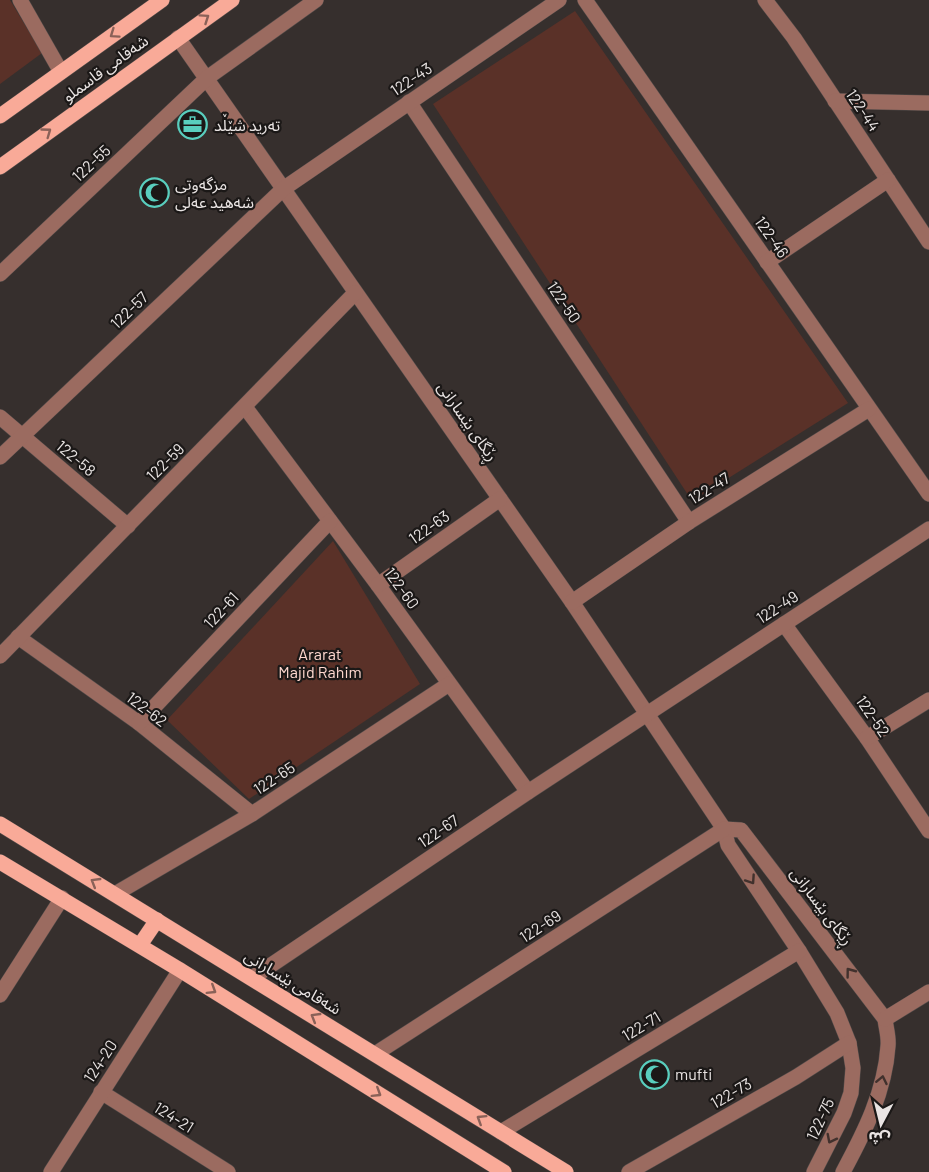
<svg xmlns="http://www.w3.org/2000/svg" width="929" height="1172" viewBox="0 0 929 1172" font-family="Barlow,'Noto Sans Arabic',sans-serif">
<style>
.green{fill:#5a3128}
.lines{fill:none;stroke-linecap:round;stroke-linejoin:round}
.minor-casing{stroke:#534c4a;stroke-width:16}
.major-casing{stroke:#534c4a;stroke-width:16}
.minor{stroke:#9b6b60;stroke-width:15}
.major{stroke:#f9aa98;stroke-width:15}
.oneway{stroke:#8a6158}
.oneway2{stroke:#41312d}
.labels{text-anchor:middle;stroke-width:4.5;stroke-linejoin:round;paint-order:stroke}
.street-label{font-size:16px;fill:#e9e4e3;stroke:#1b1817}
.poi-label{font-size:16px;fill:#e9e4e3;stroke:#1b1817;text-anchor:start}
.park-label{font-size:16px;fill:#ffd8cf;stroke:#1b1817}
</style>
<rect width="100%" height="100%" fill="#362f2d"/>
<!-- green -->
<g class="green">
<path d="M0,0H10L42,53L0,84Z"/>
<path d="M575,11L848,403L692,501L433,104Z"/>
<path d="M333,541L420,684L249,799L167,720Z"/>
</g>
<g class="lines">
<defs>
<g id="minor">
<path d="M20,0L61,72"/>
<path d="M585,0L929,494"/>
<path d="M765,0L794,38L929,242"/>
<path d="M178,38L572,602L724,829L728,845L799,951L837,1013L849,1043L853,1068L851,1093L844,1113L814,1172"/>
<path d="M835,101L929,103"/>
<path d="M409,102L689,522"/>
<path d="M767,262L888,180"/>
<path d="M0,274L207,78L316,0"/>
<path d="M245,407L378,585L528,792"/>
<path d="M0,417L128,526"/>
<path d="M0,457L283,189L559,0"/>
<path d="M378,585L500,499"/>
<path d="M572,602L689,522L869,409"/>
<path d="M784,624L867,738L929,831"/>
<path d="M18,637L139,723L252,814"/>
<path d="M0,656L355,293"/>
<path d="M139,723L330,521"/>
<path d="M867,738L929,700"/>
<path d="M724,829L741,830L885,1019C886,1028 889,1037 888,1046C885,1092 864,1133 843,1172"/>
<path d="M115,894L252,814L449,684"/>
<path d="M252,978L528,792L929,529"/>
<path d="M0,995L62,898"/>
<path d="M885,1019L929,992"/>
<path d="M375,1054L724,829"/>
<path d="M101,1092L228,1172"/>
<path d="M501,1132L799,951"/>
<path d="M51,1172L180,970"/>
<path d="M629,1172L796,1077L849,1043"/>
</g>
<g id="major">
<path d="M0,116L162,0"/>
<path d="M0,167L232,0"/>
<path d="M0,824L566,1172"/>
<path d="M0,862L180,970L504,1172"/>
<path d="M140,945L157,920"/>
</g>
</defs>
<!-- minor casing -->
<use href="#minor" class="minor-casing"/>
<!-- major casing -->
<use href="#major" class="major-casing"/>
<!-- minor -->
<use href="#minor" class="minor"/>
<!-- major -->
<use href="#major" class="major"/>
</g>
<!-- one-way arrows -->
<defs><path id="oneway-chevron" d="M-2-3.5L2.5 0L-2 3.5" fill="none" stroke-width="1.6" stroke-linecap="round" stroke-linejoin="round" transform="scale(1.5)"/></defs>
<g class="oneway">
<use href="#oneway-chevron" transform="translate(205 18) rotate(-34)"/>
<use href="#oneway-chevron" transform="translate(114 34) rotate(145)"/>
<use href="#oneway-chevron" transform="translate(47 132) rotate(-36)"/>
<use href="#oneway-chevron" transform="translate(95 882) rotate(-149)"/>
<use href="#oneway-chevron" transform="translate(212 990) rotate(32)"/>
<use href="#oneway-chevron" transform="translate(315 1017) rotate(-149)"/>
<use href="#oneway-chevron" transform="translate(377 1093) rotate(32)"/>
<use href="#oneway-chevron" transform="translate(481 1119) rotate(-148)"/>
</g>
<g class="oneway2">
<use href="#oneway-chevron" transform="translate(751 880) rotate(56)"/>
<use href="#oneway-chevron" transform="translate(850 972) rotate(-127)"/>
<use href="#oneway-chevron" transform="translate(882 1080) rotate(-78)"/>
<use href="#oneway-chevron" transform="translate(831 1139) rotate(117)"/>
</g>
<!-- icons -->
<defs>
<symbol id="office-ring" viewBox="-11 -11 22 22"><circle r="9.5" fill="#1b1817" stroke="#59cebe" stroke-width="1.5"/><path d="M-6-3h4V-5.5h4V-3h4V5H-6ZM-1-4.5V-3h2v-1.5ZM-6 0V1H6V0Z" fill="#59cebe"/></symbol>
<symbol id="mosque-ring" viewBox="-11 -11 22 22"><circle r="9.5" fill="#1b1817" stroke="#59cebe" stroke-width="1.5"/><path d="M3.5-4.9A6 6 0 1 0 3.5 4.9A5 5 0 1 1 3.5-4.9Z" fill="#59cebe"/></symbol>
</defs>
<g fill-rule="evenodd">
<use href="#office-ring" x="176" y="108" width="33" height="33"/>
<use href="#mosque-ring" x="138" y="176" width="33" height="33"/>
<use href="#mosque-ring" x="638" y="1058" width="33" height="33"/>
</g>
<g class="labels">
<!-- street labels -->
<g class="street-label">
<text transform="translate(105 68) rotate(-36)" y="6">شەقامی قاسملو</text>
<text transform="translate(411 79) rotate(-34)" y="6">122-43</text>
<text transform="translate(863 110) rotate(56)" y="6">122-44</text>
<text transform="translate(91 163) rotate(-43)" y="6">122-55</text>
<text transform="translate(772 237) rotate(55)" y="6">122-46</text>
<text transform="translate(564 302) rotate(56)" y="6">122-50</text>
<text transform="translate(129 310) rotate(-44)" y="6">122-57</text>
<text transform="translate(468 421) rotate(55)" y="6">ڕێگای بێسارانی</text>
<text transform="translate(76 458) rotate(40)" y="6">122-58</text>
<text transform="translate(165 462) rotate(-45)" y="6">122-59</text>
<text transform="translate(709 488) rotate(-32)" y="6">122-47</text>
<text transform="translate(429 527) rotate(-35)" y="6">122-63</text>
<text transform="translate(402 588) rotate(54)" y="6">122-60</text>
<text transform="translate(777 607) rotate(-33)" y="6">122-49</text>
<text transform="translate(221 610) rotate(-47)" y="6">122-61</text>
<text transform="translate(147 709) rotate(37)" y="6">122-62</text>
<text transform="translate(873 716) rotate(55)" y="6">122-52</text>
<text transform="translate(274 778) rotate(-33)" y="6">122-65</text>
<text transform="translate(438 831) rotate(-34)" y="6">122-67</text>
<text transform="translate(822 906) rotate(53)" y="6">ڕێگای بێسارانی</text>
<text transform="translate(540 926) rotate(-33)" y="6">122-69</text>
<text transform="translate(293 982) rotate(31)" y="6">شەقامی بێسارانی</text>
<text transform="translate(641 1026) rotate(-31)" y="6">122-71</text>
<text transform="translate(100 1061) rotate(-57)" y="6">124-20</text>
<text transform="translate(731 1093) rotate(-30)" y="6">122-73</text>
<text transform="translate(174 1117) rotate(32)" y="6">124-21</text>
<text transform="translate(820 1119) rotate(-65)" y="6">122-75</text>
</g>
<!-- poi labels -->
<g class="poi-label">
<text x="214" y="131">تەرید شێڵد</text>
<text x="175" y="190">مزگەوتی<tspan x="175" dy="18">شەهید عەلی</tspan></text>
<text x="675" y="1080">mufti</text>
</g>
<!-- park labels -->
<g class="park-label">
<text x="320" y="660">Ararat<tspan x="320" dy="18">Majid Rahim</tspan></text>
</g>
</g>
<!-- north arrow -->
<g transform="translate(881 1124) rotate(187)" stroke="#1b1817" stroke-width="4.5" paint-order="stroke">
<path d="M0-4.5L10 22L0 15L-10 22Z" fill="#e9e4e3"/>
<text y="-9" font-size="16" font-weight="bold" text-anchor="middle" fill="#e9e4e3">ش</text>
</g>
</svg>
